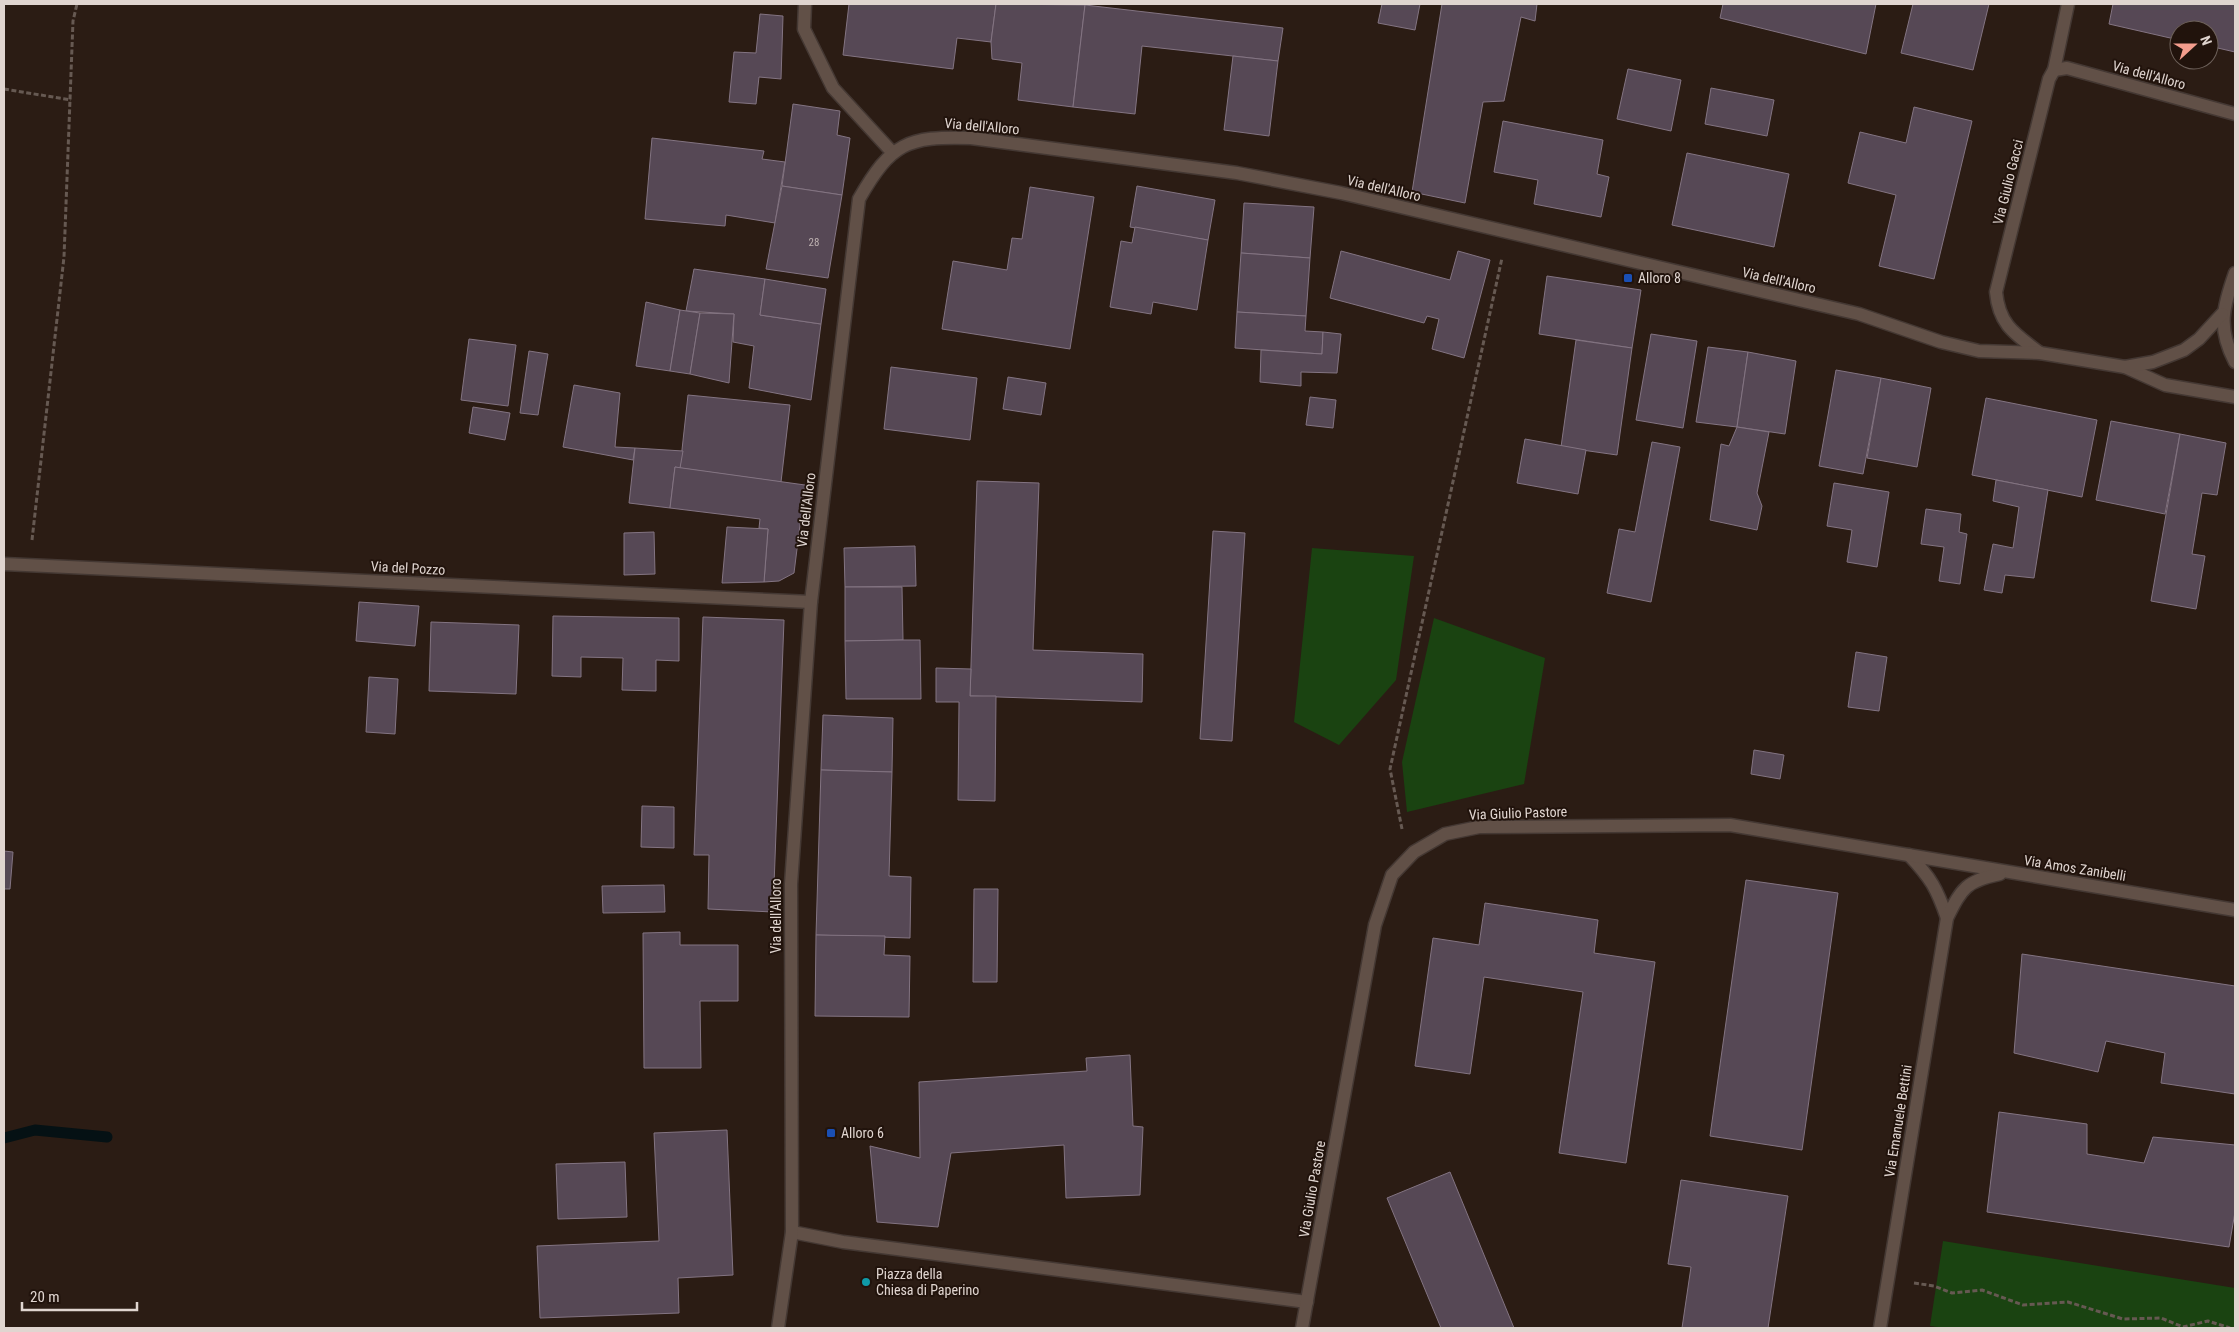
<svg xmlns="http://www.w3.org/2000/svg" width="2239" height="1332" viewBox="0 0 2239 1332" font-family="'Roboto Condensed',sans-serif">
<style>
.green{fill:#1a4311}
.lines{fill:none;stroke-linecap:round;stroke-linejoin:round}
.stream{stroke:#051114;stroke-width:11}
.building{fill:#564855;stroke:#837482}
.street-casing{stroke:#443833;stroke-width:15}
.path{stroke:#665952;stroke-width:3;stroke-dasharray:5 2.5;stroke-linecap:butt}
.street{stroke:#615047;stroke-width:12}
.transit-dot{fill:#1a4fb4;stroke:#21130c;stroke-width:2}
.culture-dot{fill:#0f9aa8;stroke:#21130c;stroke-width:2}
.labels{text-anchor:middle;stroke-width:4;stroke-linejoin:round;paint-order:stroke}
.number-label{font-size:11px;fill:#beb2b1}
.street-label{font-size:14px;fill:#e0d5d0;stroke:#21130c}
.poi-label{font-size:14px;fill:#e0d5d0;stroke:#21130c;text-anchor:start}
</style>
<rect width="100%" height="100%" fill="#2b1c14"/>
<!-- green -->
<g class="green">
<path d="M1312,548L1414,556L1396,680L1339,745L1294,722Z"/>
<path d="M1434,618L1545,658L1524,784L1407,812L1402,762Z"/>
<path d="M1943,1241L2235,1288V1328H1945L1930,1326Z"/>
</g>
<g class="lines">
<!-- stream -->
<path class="stream" d="M4,1138L35,1130L107,1137"/>
</g>
<!-- building -->
<g class="building">
<path d="M849,4H996L991,42L957,38L953,69L843,55Z"/>
<path d="M996,4L1085,5L1073,107L1018,100L1022,63L992,59L991,42Z"/>
<path d="M1382,4H1420L1415,30L1378,23Z"/>
<path d="M1442,4H1537L1535,21L1521,17L1504,101L1483,102L1465,203L1412,192Z"/>
<path d="M1723,4H1876L1866,54L1720,18Z"/>
<path d="M1913,4H1989L1973,70L1901,53Z"/>
<path d="M2113,4H2235V52L2209,46V30H2179V40L2109,24Z"/>
<path d="M1085,5L1283,28L1278,61L1142,46L1135,114L1073,107Z"/>
<path d="M760,14L783,16L781,79L759,77L756,104L729,102L734,52L756,53Z"/>
<path d="M1233,56L1278,61L1269,136L1224,130Z"/>
<path d="M1628,69L1681,80L1671,131L1617,119Z"/>
<path d="M1711,88L1774,100L1767,136L1705,124Z"/>
<path d="M793,104L840,111L837,135L850,138L842,195L782,186Z"/>
<path d="M1914,107L1972,121L1934,279L1879,266L1896,195L1848,183L1860,132L1906,143Z"/>
<path d="M1503,121L1603,140L1597,174L1609,177L1601,217L1534,204L1538,180L1494,172Z"/>
<path d="M652,138L764,151L762,159L785,162L775,223L726,215L725,226L645,219Z"/>
<path d="M1687,153L1789,174L1774,247L1672,225Z"/>
<path d="M782,186L842,195L828,278L766,269Z"/>
<path d="M1137,186L1215,200L1208,240L1130,227Z"/>
<path d="M1030,187L1094,197L1070,349L942,329L953,261L1007,270L1012,238L1022,239Z"/>
<path d="M1244,203L1314,207L1310,258L1241,253Z"/>
<path d="M1135,227L1208,240L1197,310L1153,302L1151,314L1110,307L1121,241L1132,243Z"/>
<path d="M1341,251L1450,280L1458,251L1490,260L1464,358L1432,349L1439,319L1427,316L1424,323L1330,298Z"/>
<path d="M1241,253L1310,258L1306,316L1237,312Z"/>
<path d="M694,269L765,279L760,315L821,324L811,400L749,388L754,346L733,342L734,314L686,311Z"/>
<path d="M1547,276L1641,290L1632,348L1539,334Z"/>
<path d="M765,279L826,289L821,324L760,315Z"/>
<path d="M646,302L680,310L670,371L636,366Z"/>
<path d="M680,310L700,313L690,374L670,371Z"/>
<path d="M1237,312L1306,316L1305,331L1323,332L1322,354L1235,348Z"/>
<path d="M700,313L734,314L729,383L690,374Z"/>
<path d="M1323,332L1341,334L1337,373L1301,372V386L1260,382L1261,350L1322,354Z"/>
<path d="M1651,334L1697,341L1683,428L1636,420Z"/>
<path d="M469,339L516,345L508,406L461,400Z"/>
<path d="M1576,340L1632,348L1617,455L1561,447Z"/>
<path d="M1708,347L1748,352L1737,427L1696,422Z"/>
<path d="M529,351L548,354L538,415L520,413Z"/>
<path d="M1748,352L1796,361L1785,434L1737,427Z"/>
<path d="M891,367L977,378L970,440L884,429Z"/>
<path d="M1836,370L1881,378L1863,474L1819,466Z"/>
<path d="M1008,377L1046,383L1041,415L1003,409Z"/>
<path d="M1881,378L1931,388L1917,467L1867,458Z"/>
<path d="M574,385L620,393L615,447L635,448L633,460L563,447Z"/>
<path d="M688,395L790,405L781,482L680,468Z"/>
<path d="M1310,397L1336,400L1333,428L1306,425Z"/>
<path d="M1986,398L2097,420L2082,497L1972,475Z"/>
<path d="M473,407L510,413L505,440L469,433Z"/>
<path d="M2111,421L2180,434L2165,514L2096,500Z"/>
<path d="M1737,427L1769,432L1757,493L1762,506L1757,530L1710,520L1721,444L1729,446Z"/>
<path d="M2180,434L2226,443L2217,495L2202,493L2192,554L2205,556L2196,609L2151,601Z"/>
<path d="M1525,439L1586,450L1578,494L1517,483Z"/>
<path d="M1652,442L1680,447L1651,602L1607,593L1619,529L1635,532Z"/>
<path d="M635,448L683,451L680,468L675,467L670,508L629,503Z"/>
<path d="M675,467L805,485L794,573L779,581L764,582L768,529L759,528L760,519L670,508Z"/>
<path d="M1996,480L2048,490L2034,578L2005,575L2002,593L1984,590L1993,544L2013,548L2019,507L1993,501Z"/>
<path d="M977,481L1039,483L1033,650L1143,654L1142,702L970,696Z"/>
<path d="M1834,483L1889,492L1877,567L1847,562L1852,530L1827,526Z"/>
<path d="M1926,509L1961,514L1959,532L1967,534L1960,584L1939,581L1944,547L1921,544Z"/>
<path d="M727,527L768,529L764,582L722,583Z"/>
<path d="M1213,531L1245,533L1232,741L1200,739Z"/>
<path d="M654,532L655,574L624,575V533Z"/>
<path d="M915,546L916,586L845,587L844,548Z"/>
<path d="M845,587H902L903,640L845,641Z"/>
<path d="M359,602L419,606L415,646L356,641Z"/>
<path d="M553,616L679,618V661L656,660V691L622,690L623,658L581,657V677L552,676Z"/>
<path d="M703,617L784,620L773,912L708,909L709,855H694Z"/>
<path d="M431,622L519,625L516,694L429,691Z"/>
<path d="M903,640H920L921,699H846L845,641Z"/>
<path d="M1856,652L1887,657L1879,711L1848,707Z"/>
<path d="M936,668L971,669L970,696H996L995,801L958,800L959,702H936Z"/>
<path d="M369,677L398,679L395,734L366,732Z"/>
<path d="M823,715L893,718L892,772L821,770Z"/>
<path d="M1754,750L1784,755L1780,779L1751,774Z"/>
<path d="M821,770L892,772L889,876L911,877L910,938L816,935Z"/>
<path d="M642,806L674,807V848L641,847Z"/>
<path d="M4,851L13,852L10,889H4Z"/>
<path d="M1746,880L1838,893L1802,1150L1710,1136Z"/>
<path d="M664,885L665,912L603,913L602,886Z"/>
<path d="M974,889H998L997,982H973Z"/>
<path d="M1485,903L1598,920L1594,953L1655,962L1626,1163L1559,1153L1583,992L1484,977L1470,1074L1415,1066L1433,938L1479,945Z"/>
<path d="M680,932V945H738V1001H700L701,1068H644L643,933Z"/>
<path d="M816,935L885,936L884,955L910,956L909,1017L815,1016Z"/>
<path d="M2022,954L2235,986V1094L2161,1083L2165,1053L2106,1041L2098,1072L2014,1053Z"/>
<path d="M1130,1055L1133,1126L1143,1127L1140,1195L1066,1198L1064,1145L951,1153L938,1227L877,1222L870,1146L920,1158L919,1082L1087,1071L1086,1058Z"/>
<path d="M1999,1112L2087,1124V1154L2144,1163L2153,1137L2235,1145V1212L2229,1247L1987,1212Z"/>
<path d="M727,1130L733,1275L678,1278L679,1313L540,1318L537,1246L659,1241L654,1133Z"/>
<path d="M625,1162L627,1217L558,1219L556,1164Z"/>
<path d="M1450,1172L1514,1328H1441L1387,1198Z"/>
<path d="M1681,1180L1788,1196L1768,1328H1682L1691,1267L1668,1264Z"/>
</g>
<g class="lines">
<defs>
<g id="street">
<path d="M805,4L804,29L833,88L892,152"/>
<path d="M2054,70L2067,68L2235,114"/>
<path d="M2235,273C2223,307 2217,328 2235,362"/>
<path d="M2040,353C2015,334 1999,325 1996,292L2049,79L2054,70L2068,4"/>
<path d="M2125,367L2165,385L2235,397"/>
<path d="M4,564L811,602"/>
<path d="M1909,855C1931,878 1937,889 1947,918"/>
<path d="M792,1232L843,1242L1307,1302"/>
<path d="M778,1328L792,1232L791,884L811,602L859,199C891,143 907,136 971,138L1237,173L1341,193L1859,314L1941,342L1979,351L2040,353L2125,367L2153,362L2184,350L2199,339L2222,314"/>
<path d="M1302,1328L1375,925L1392,875L1414,852L1445,834L1479,827L1730,825L2235,910"/>
<path d="M1880,1328L1947,918C1962,888 1966,881 2000,874"/>
</g>
</defs>
<!-- street casing -->
<use href="#street" class="street-casing"/>
<!-- path -->
<g class="path">
<path d="M4,89L71,100"/>
<path d="M32,540L64,257L73,21L77,4"/>
<path d="M1402,829L1390,769L1502,258"/>
<path d="M1914,1283L1934,1286L1952,1293L1982,1290L2023,1305L2068,1302L2123,1319L2161,1318L2183,1327L2208,1321L2230,1328"/>
</g>
<!-- street -->
<use href="#street" class="street"/>
</g>
<!-- markers -->
<g class="transit-dot">
<rect x="1623" y="273" width="10" height="10" rx="2.5"/>
<rect x="826" y="1128" width="10" height="10" rx="2.5"/>
</g>
<circle class="culture-dot" cx="866" cy="1282" r="5"/>
<g class="labels">
<!-- number labels -->
<g class="number-label">
<text x="814" y="246">28</text>
</g>
<!-- street labels -->
<g class="street-label">
<text transform="translate(2149 75) rotate(15)" y="5">Via dell'Alloro</text>
<text transform="translate(982 126) rotate(5)" y="5">Via dell'Alloro</text>
<text transform="translate(2008 182) rotate(-76)" y="5">Via Giulio Gacci</text>
<text transform="translate(1384 188) rotate(13)" y="5">Via dell'Alloro</text>
<text transform="translate(1779 280) rotate(13)" y="5">Via dell'Alloro</text>
<text transform="translate(806 510) rotate(-83)" y="5">Via dell'Alloro</text>
<text transform="translate(408 568) rotate(3)" y="5">Via del Pozzo</text>
<text transform="translate(1518 813) rotate(-2)" y="5">Via Giulio Pastore</text>
<text transform="translate(2075 868) rotate(9)" y="5">Via Amos Zanibelli</text>
<text transform="translate(776 916) rotate(-90)" y="5">Via dell'Alloro</text>
<text transform="translate(1898 1121) rotate(-81)" y="5">Via Emanuele Bettini</text>
<text transform="translate(1312 1189) rotate(-80)" y="5">Via Giulio Pastore</text>
</g>
<!-- poi labels -->
<g class="poi-label">
<text x="1638" y="283">Alloro 8</text>
<text x="841" y="1138">Alloro 6</text>
<text x="876" y="1279">Piazza della<tspan x="876" dy="16">Chiesa di Paperino</tspan></text>
</g>
</g>
<!-- border -->
<rect width="2239" height="1332" fill="none" stroke="#e0d5d0" stroke-width="10"/>
<!-- north arrow -->
<g transform="translate(2194 45) rotate(69)"><circle r="24" fill="#21130c" stroke="#6d615a"/>
<path d="M0-4L9 19L0 12L-9 19Z" fill="#f49d8d"/>
<text y="-8" font-size="14" font-weight="bold" text-anchor="middle" fill="#e0d5d0">N</text>
</g>
<!-- scale -->
<path d="M22 1302v8h115v-8" fill="none" stroke="#e0d5d0" stroke-width="2.5"/>
<text x="30" y="1302" font-size="15" fill="#e0d5d0" stroke="#21130c" stroke-width="4" paint-order="stroke">20 m</text>
</svg>
